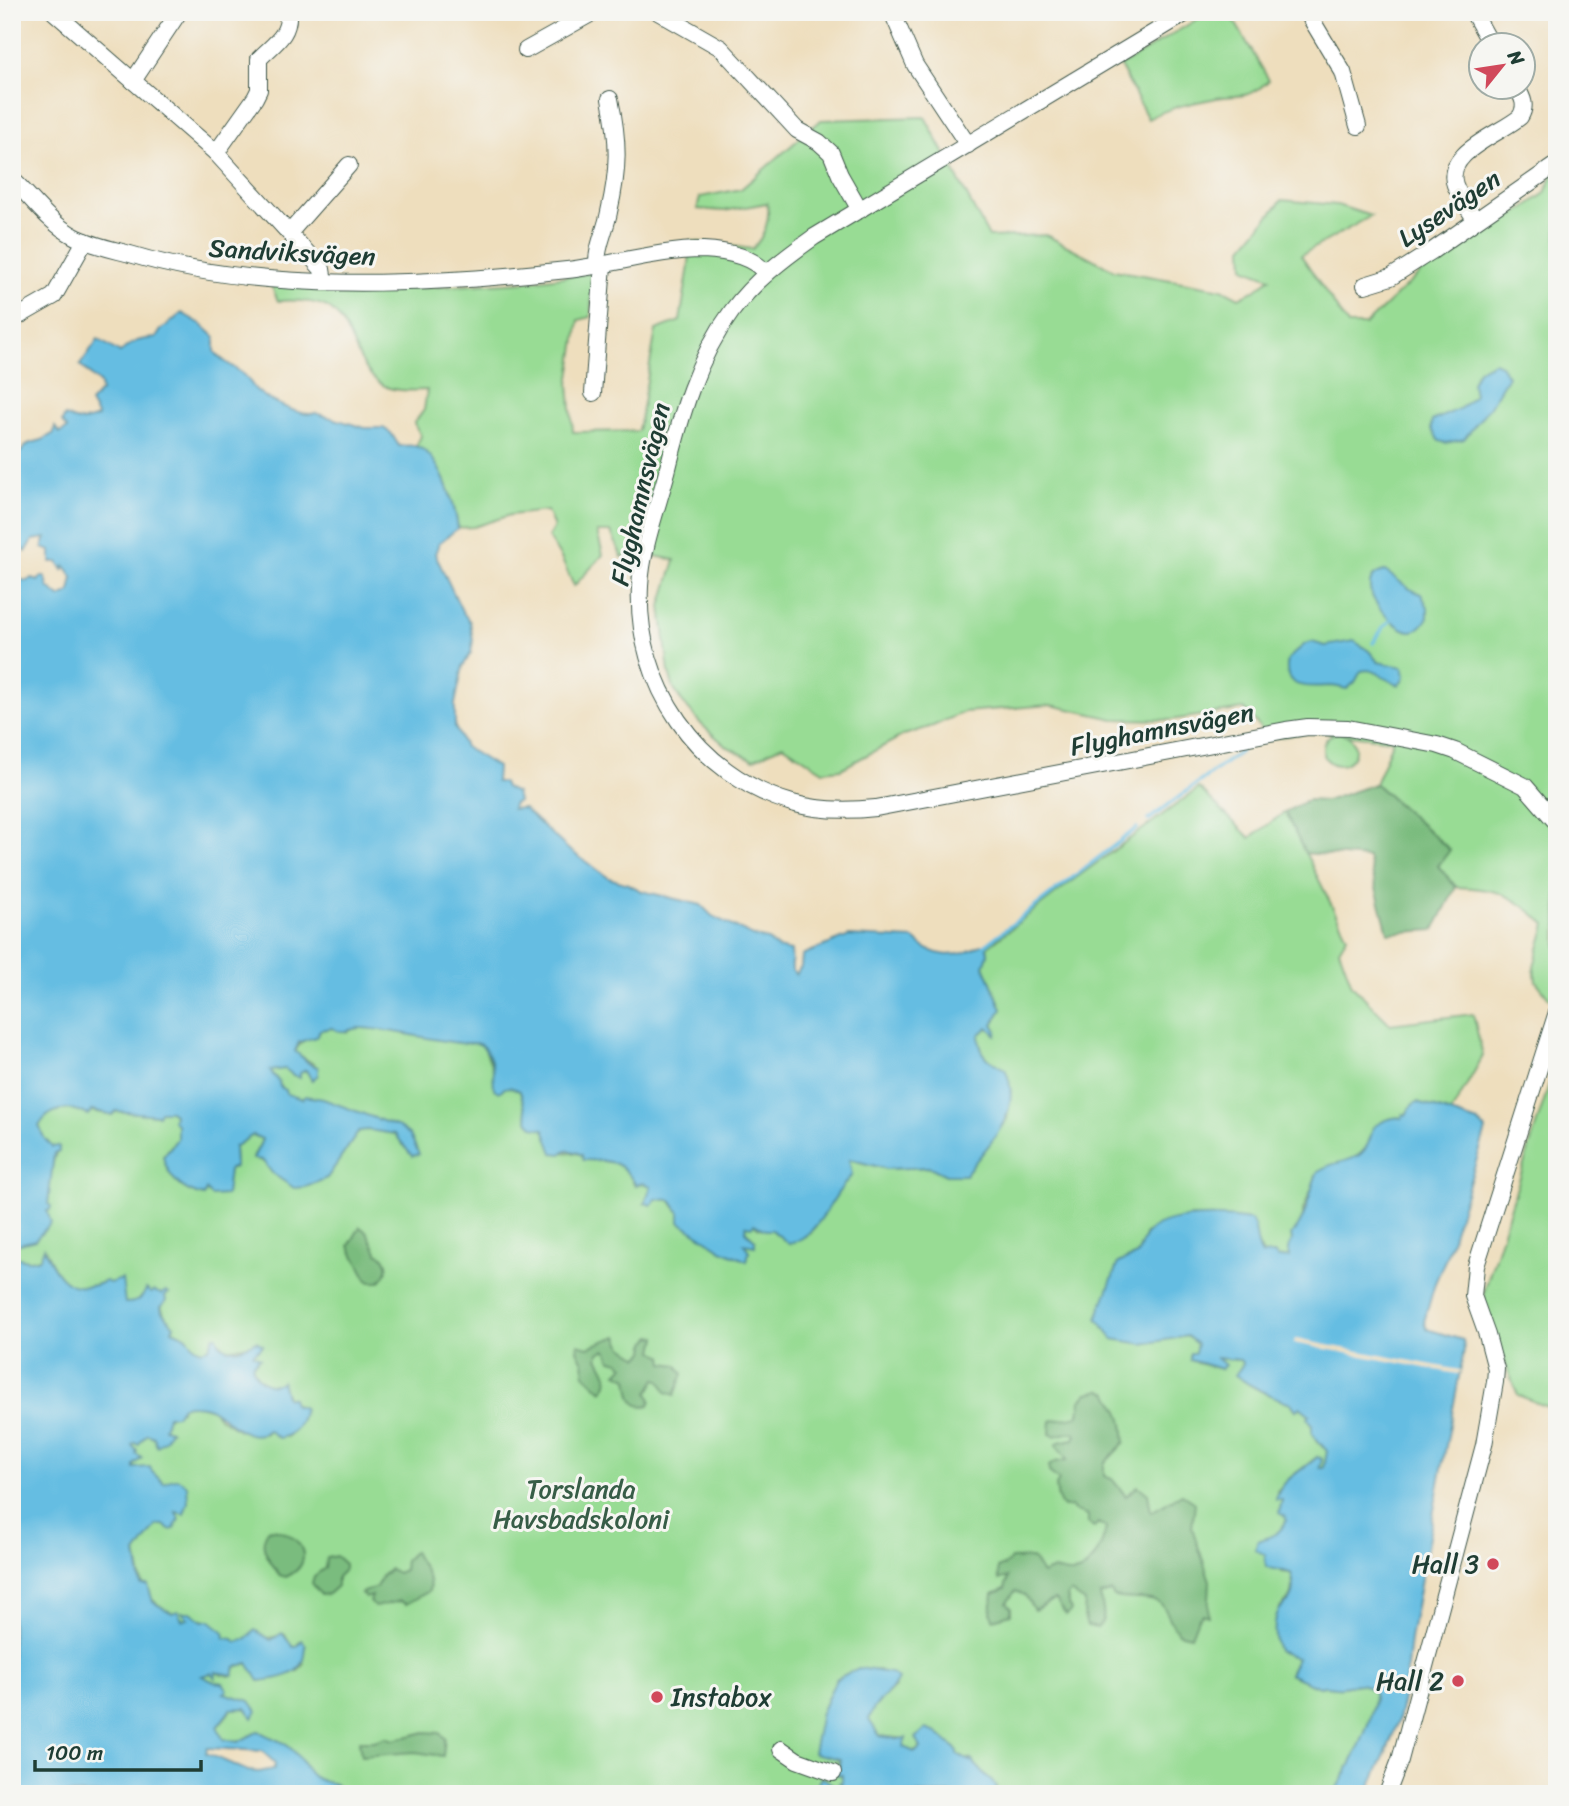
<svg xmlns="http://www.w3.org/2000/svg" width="1569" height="1806" viewBox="0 0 1569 1806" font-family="Sriracha,sans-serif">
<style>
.green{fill:#98dc94;stroke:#5c8c64;stroke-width:2}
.forest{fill:#7abc7e;stroke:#4c7c59;stroke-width:2}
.water{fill:#65bde2;stroke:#427d8b;stroke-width:2;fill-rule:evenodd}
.pier{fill:#eedebd}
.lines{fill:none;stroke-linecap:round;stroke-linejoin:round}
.stream{stroke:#65bde2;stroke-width:3.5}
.minor-casing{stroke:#3e5549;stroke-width:18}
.minor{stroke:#fff;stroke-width:16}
.poi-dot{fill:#d1495b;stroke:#f6f6f2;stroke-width:2.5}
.labels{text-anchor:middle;stroke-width:6;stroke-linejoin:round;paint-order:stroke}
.street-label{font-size:26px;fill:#1f3d34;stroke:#f6f6f2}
.park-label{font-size:26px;fill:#375d47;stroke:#f6f6f2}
.poi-label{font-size:26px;fill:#1f3d34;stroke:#f6f6f2;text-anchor:end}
</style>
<rect width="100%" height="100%" fill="#f6f6f2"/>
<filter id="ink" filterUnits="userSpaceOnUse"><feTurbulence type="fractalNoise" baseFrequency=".0143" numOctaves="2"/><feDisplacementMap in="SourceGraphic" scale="14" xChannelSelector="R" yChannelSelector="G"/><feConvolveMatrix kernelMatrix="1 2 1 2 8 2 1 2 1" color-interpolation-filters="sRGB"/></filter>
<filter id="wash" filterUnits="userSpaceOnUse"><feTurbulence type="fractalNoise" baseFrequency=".00686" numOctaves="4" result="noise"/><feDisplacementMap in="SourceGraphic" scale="28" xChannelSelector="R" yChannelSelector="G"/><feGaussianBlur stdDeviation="1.57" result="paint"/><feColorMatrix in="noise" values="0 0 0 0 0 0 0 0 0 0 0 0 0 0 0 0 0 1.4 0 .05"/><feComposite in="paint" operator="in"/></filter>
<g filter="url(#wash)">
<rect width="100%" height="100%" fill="#eedebd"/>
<!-- green -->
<g class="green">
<path d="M1209,12H1229L1269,80C1247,102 1238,93 1212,99C1191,103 1167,108 1148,119L1120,66Z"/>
<path d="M925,117L989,237L1046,235L1114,270L1222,289L1239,298L1255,290L1270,278L1244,268L1243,247L1282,200L1337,205L1371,216L1301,255L1348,325H1365L1420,273L1516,214L1545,193L1553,174L1557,173V1008L1536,981L1534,966L1546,924C1510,895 1504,889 1456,887L1438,866L1449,849L1375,784L1393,740L1313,731L1270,739L1244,709L1171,720L1114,719L1051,705L964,712L933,726L904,735L841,769L823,771L783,745L753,760L726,746L702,725L682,702L674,689L669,673L661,606L675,560L639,553L622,557L611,532H597L603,555L574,586L561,558L548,537L554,527L547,511L510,515L474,527L458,528C454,500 442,461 416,446L421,436L414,423L424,410L427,390C416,390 400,392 389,388C354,375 354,322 327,307C312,300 293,300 278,301L271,285L420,288L523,282L590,273L592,286L591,317L579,320L569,384L573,432L638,431L656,330L680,321L689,266L690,241L752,249C764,237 771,220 767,203L724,211L697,209L700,197L741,189L821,120Z"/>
<circle cx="1339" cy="749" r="16"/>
<path d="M1199,788L1250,838L1285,812L1347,936L1339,949L1352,985L1390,1024L1473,1014L1483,1056L1451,1113L1417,1102L1402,1118C1390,1116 1381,1122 1372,1131C1372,1158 1339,1164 1319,1171L1303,1210V1217L1292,1241L1289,1257L1278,1258L1274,1254L1263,1255L1245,1219L1189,1217L1146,1233L1137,1255L1118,1263L1113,1281L1171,1339L1187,1336L1197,1344L1195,1353L1197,1363L1221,1369L1216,1358L1240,1360L1243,1364L1236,1375C1253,1389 1270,1396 1291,1403L1296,1410L1300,1407L1308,1412L1316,1441L1328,1451L1324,1469L1320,1468L1317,1457L1291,1477L1277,1491L1282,1499L1287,1520L1265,1555L1281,1572L1291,1573C1295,1588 1293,1598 1280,1608L1278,1651L1297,1657L1289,1674L1319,1687C1327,1684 1333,1688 1342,1687C1359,1685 1358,1679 1374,1692C1375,1721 1349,1770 1333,1794H994L997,1787L971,1760L963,1759L958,1754V1751L937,1733L915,1752L902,1747L906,1739L880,1736L868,1720L871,1710L895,1687L879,1670L868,1671L859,1668L836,1679L821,1713L819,1732C829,1745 844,1757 836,1774L842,1775V1788L836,1787L822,1777L818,1782L821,1794H342L335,1784C300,1778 311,1766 289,1747C280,1739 269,1738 259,1731L238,1742L223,1739L217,1728C221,1721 227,1717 231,1709L246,1708L251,1712L250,1701L223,1693V1683L214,1682L201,1676L215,1672L229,1676L233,1675L235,1667L249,1663L260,1681L298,1671L304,1665L299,1642L296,1647C288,1647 288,1640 285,1634C269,1640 253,1639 236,1642L233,1639H225C215,1621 201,1620 183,1613L188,1618L182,1620L178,1614C171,1613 168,1611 162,1607C139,1593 142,1578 136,1554L157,1524L164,1525L188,1502L187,1495L160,1481L152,1472L134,1468L136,1454L132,1445L147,1434L154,1437L170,1431L164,1428C164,1417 172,1414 181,1410L182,1406L194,1404L213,1409L220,1418L239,1430L264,1434L268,1430L287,1437L301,1419L304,1408C289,1404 286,1396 281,1382C269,1390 255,1378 252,1365L259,1359L253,1354V1344L226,1349L214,1336L209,1348L201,1350L195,1347L186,1336L172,1330C169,1322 163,1315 161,1306L166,1301L161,1294C151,1293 142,1295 135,1303H125L106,1281C71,1296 58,1281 45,1249L40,1258L27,1261L14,1257L12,1259V1246L31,1240L48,1221C47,1208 50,1160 59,1147H52L44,1138L39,1126C50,1100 91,1111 112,1115L116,1111L157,1115L160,1111H170L174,1114L177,1124V1139L163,1156C168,1178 181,1191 204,1196L205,1189L226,1194L229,1169L235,1167L234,1147L253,1135L262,1139C260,1147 255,1150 253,1159C264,1159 268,1166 273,1174L327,1178L359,1131L368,1129L395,1134L410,1153V1135L322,1099L296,1098L287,1094L269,1071L285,1068L293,1075L300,1077V1073L306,1070L311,1079L315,1065L295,1052C300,1040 317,1029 331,1028C336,1028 343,1031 348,1032L355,1027L382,1029L460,1043H478L484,1047L493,1070L504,1087L510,1086L520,1091L529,1122L544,1129L554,1153C568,1150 605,1157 618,1164C626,1168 631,1177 635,1185L643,1183L652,1185L645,1203L656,1199L670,1200L680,1214V1222L747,1260L749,1251L743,1243L755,1240L746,1232L745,1226L753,1223L759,1228L772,1230L789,1244L811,1233L842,1185L852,1175L848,1159L887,1169L930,1167L946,1175H965L1007,1119L1011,1092L1005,1070C989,1061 979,1055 979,1035L988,1027L996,1034L997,1031L993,1024L1002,1009L984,966L988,954L987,947L1076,878Z"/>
<path d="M1557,1059V1411L1518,1395L1485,1315L1484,1292Z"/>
</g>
<!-- forest -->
<g class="forest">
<path d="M1375,784L1450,850L1438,866L1456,887L1434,930L1388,933L1368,858L1305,853L1285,812L1308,800L1326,801Z"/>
<path d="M360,1227L367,1232L378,1254L382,1255C391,1265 388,1273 379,1282H370L367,1279L349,1246Z"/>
<path d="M618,1336L623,1347L639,1357L645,1352L646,1342L652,1336L657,1337L654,1351L663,1356L664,1363L677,1365L683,1374L675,1395L666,1392L660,1380L656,1379L648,1393L651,1400L649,1405C630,1410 630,1392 628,1378L617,1373L624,1366L619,1362L611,1360L608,1351L604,1350L599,1353L598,1357C604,1370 614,1379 602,1391L585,1375L583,1362L577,1350L578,1344L588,1347Z"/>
<path d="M1101,1390L1109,1393C1112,1402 1120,1409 1122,1419C1124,1426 1124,1435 1125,1442L1104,1464V1476L1112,1479L1126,1496L1138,1486L1148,1494L1151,1512L1182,1494L1195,1503L1192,1528L1210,1581L1208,1616L1203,1614L1198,1618L1191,1636L1178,1633C1171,1625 1168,1610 1160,1603C1153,1597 1125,1600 1114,1597L1111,1592L1100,1595C1102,1608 1108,1618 1097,1628L1087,1626L1084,1616L1085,1602L1070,1592L1067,1596L1071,1611L1066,1615L1056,1600C1048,1600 1042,1607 1034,1610L1025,1595L1015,1591L1007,1603L1011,1608V1614L993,1619L991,1613L993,1594L1005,1589L1008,1577L999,1580L998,1568L1007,1564L1011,1559L1032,1558L1042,1574C1054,1567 1058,1572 1069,1573C1091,1575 1103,1543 1106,1528L1098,1523L1094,1527L1088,1523V1516L1076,1512L1071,1506L1063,1507C1057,1500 1057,1493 1056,1485L1059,1480L1049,1472V1466L1055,1462L1067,1460L1056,1445L1059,1442L1074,1439L1076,1435L1073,1432L1054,1436L1050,1434L1051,1421C1060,1417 1071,1420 1079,1415L1081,1400L1088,1393Z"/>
<path d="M269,1529C296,1529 321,1561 286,1577L279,1575C271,1560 255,1547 269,1529Z"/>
<path d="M414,1551C419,1564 433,1576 429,1591L406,1604L400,1601L375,1607L370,1602L372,1596L365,1598L361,1593L376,1587L382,1576L390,1569L397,1573L404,1570L405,1560Z"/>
<path d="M336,1556L345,1564V1569L337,1577V1586L328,1594L321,1595L312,1583L314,1576L325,1568L326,1558Z"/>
<path d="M425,1732L440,1733L445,1738L443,1756L415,1752L361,1756L359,1741H374L386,1737L393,1740Z"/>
</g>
<!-- water -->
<g class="water">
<path d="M182,313L201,324L215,337V352C223,363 236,367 245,376C249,380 252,385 255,389C265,399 302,418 315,413L365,428H383L391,433L399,446C404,446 410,445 415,446C440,452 455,506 458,528L439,543L435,554L462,611L470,622L473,640L471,653L463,666L455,704V727L465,747L497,767L496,782H502L506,788L516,793L518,801L513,804L512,809L523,808L568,849L609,878L628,884L642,891L701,905L712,916L755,937L768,940L777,948L791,951L792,970L796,975L801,967L802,955L849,936L914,939C934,959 958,959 981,945L987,947L988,954L984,966L1002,1009L993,1024L997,1031L996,1035L988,1027L979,1035C979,1055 989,1061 1005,1069C1025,1113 988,1144 965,1175H946L930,1167L887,1169L849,1159L852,1175C831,1196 820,1236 789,1244L772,1230H765L754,1224L751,1227L746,1226V1232L755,1240V1246L744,1244L749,1251L747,1261L722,1250L680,1222V1214L671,1200L656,1199L651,1205L645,1203L651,1186L643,1183L636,1185C620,1159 611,1161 583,1160L582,1155L576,1152L566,1150L561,1154L553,1153L544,1129L534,1127L529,1122L520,1091C511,1087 507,1085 499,1092L494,1089C493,1075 494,1059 484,1048C478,1040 467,1044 459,1043C426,1039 395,1030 362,1028C350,1027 345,1036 332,1028L320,1030L316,1037L299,1042L295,1051L311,1065L318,1067V1075L312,1080L306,1070L300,1073V1078L293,1075L285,1069L270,1071L279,1082L280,1087L286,1090L287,1094L302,1099L305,1096L323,1099L399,1127L410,1135L419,1154L412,1156L395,1134L368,1130L359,1131L327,1178L306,1187L294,1188L273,1174L262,1160L253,1159C256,1151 260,1146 262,1139L253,1135L234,1147L235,1167L229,1169L226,1195L211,1196L206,1190L204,1196C181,1191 169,1178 163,1157L177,1139V1124L173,1121L174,1114L170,1111H160L158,1115L116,1111L112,1115L92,1110L88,1115C69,1105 49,1108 39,1126L44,1138L52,1147L59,1146V1151L54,1153L48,1204L51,1206L50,1210L47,1211L51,1223L35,1240L12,1246V578L27,581L32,578L38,581L42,576L46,578L48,587L60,597L70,592L73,577L65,566L63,570L58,562H51V551L42,548L46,538L33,540L26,552L20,547L12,553V461L28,444L42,440L54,433L55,427L60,433L67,429L62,422L65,416C78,423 85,422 98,417L90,403L101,391L100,384L80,365L98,339L120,353C131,341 140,339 156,338L161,330Z"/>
<path d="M1494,362L1501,365L1508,376L1490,406L1464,439L1446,443L1439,441L1431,428L1432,421L1461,408L1474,396L1472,383L1478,370Z"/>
<path d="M1385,571L1410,589L1421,594L1428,607V617C1425,623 1419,630 1412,631C1395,633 1345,579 1385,571Z"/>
<path d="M1354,641L1369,651L1378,662L1403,667C1406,676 1406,681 1398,685C1384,680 1377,667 1361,671L1355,682L1347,689C1341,688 1337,686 1330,686C1309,687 1281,691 1288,659L1305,644L1312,642L1325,646Z"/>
<path d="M1417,1102L1478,1122L1486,1130L1445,1260L1435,1283L1424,1322L1427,1329L1463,1340L1464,1350L1411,1633C1407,1658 1407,1683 1401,1708C1395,1737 1379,1766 1367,1794H1333C1349,1770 1375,1721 1374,1692C1358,1679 1359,1685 1342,1687C1333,1688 1327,1684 1319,1687L1289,1674L1297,1658L1278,1651C1274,1640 1273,1623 1278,1612C1281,1606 1287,1605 1290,1600C1296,1592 1294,1582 1291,1573L1266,1567L1265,1555L1255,1549L1258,1541C1272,1536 1280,1534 1287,1520L1284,1516L1279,1513L1282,1500H1276C1279,1480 1304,1470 1317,1457L1322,1459L1320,1468H1324L1327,1451L1312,1434V1424L1308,1418L1310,1415L1300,1407L1296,1410L1291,1403C1270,1396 1253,1388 1235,1375L1243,1364L1240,1360L1217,1358L1225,1365L1221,1369L1190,1360V1353H1195L1197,1344L1187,1336L1143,1344L1113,1339L1097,1318L1118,1263L1137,1255C1140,1249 1142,1240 1146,1235C1162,1212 1226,1216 1251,1220C1259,1231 1254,1244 1262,1255L1274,1254L1278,1258L1289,1257L1288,1249L1292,1241L1291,1235C1308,1219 1308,1192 1318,1171C1346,1154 1365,1169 1373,1127C1381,1122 1393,1116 1402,1118L1403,1114L1406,1115L1412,1105Z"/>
<path d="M44,1248C57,1280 72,1296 106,1281L109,1283L122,1279L125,1303C136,1303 142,1300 146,1289L151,1293L154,1291L161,1294L166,1291L169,1293L165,1296L166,1301L161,1307L162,1312L174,1326L172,1330L186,1336L195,1347L201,1350L209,1348L214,1336H217C221,1357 244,1348 256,1341L263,1345L253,1354L260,1358L252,1365C255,1379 269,1390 282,1381L286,1397L292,1398L294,1405L304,1408C301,1424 294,1436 278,1438L268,1430C249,1445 230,1421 215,1411C207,1405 192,1404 182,1406L176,1415L168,1416L164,1428L170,1430L165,1440L157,1446L154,1437L147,1434L138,1445L135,1443L132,1445L137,1451L136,1454L142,1458L134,1465V1468L150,1467L152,1472L164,1483C174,1478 179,1477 187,1485L188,1502L184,1514L176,1512L179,1519L174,1529L169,1530L164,1525H157L136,1554L141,1585H148L153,1602L172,1613L178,1611L182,1620L188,1618L182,1612H191L202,1621L209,1620L224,1632L225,1638L233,1639L236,1642L247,1639L255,1630L271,1640L282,1633L293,1647H296L302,1640C307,1645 306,1648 305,1655C302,1676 278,1679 259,1681L248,1663L235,1667L233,1675L216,1672L215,1678L211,1673L202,1676L214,1682L223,1683L228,1690L224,1693L250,1701L257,1711L253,1718L246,1708L231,1709L217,1727L223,1739L238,1742L259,1731C269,1738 279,1739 289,1747C311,1765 300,1778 335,1784L342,1794H12V1259L14,1256C23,1260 31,1262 40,1258ZM207,1748L262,1751L275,1763L274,1769L259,1772L248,1771L206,1753Z"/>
<path d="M859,1668L890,1673L898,1679C891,1696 873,1701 869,1720L880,1736L897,1739L906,1738L903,1747L915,1752L921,1748L916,1738L926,1729L937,1733L958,1751V1754L970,1762L971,1760L997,1787L994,1794H821L818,1782L822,1777L836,1787L842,1788V1784L839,1783L842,1781V1775L836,1774L835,1767L840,1766V1759L813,1753L821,1713L836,1679Z"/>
</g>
<!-- pier -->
<path class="pier" d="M1295,1339L1459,1370L1461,1371L1458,1374L1294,1343Z"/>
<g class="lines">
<!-- stream -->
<g class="stream">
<path d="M1373,643L1383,628L1392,619"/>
<path d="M1148,820L1241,751"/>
<path d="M984,946L1137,828"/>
</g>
</g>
</g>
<g filter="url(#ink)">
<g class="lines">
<defs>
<g id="minor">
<path d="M54,12L216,153L322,269L324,282"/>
<path d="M658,12L721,48L797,130L819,142L831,153L840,175L860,210"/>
<path d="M892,12L915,65L968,145"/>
<path d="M1188,12L814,237C783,259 754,281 732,311C696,360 681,415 667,472C657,509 642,548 640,586C635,684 697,775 792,803C819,811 848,811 876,808L1286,730L1308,727L1348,728L1437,745L1455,751L1525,786L1557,823"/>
<path d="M1307,12L1343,72L1358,126"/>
<path d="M1473,12L1492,46"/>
<path d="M526,50L594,12"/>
<path d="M133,81L179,12"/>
<path d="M216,153L255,98L259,90V59C273,44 290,36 288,12"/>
<path d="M12,179C32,198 49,223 74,236C91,245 111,249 130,254C261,294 431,285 567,270C612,265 658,250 703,250C725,251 752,256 766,273"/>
<path d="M1475,219C1468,208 1459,196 1455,185C1443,153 1500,134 1520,117C1527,106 1523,98 1517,88"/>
<path d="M290,232L349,165"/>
<path d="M597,265C596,248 606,229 609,212C619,169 619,142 610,99"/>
<path d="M1365,285L1391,277L1432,251L1557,164"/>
<path d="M12,320L54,296L85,241"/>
<path d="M593,393L603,265"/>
<path d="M781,1749L797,1760L833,1773"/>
<path d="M1387,1794L1400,1760L1484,1445L1495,1382L1496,1369L1487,1335L1473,1296L1476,1266L1557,1012"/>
</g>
</defs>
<!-- minor casing -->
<use href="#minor" class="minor-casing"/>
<!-- minor -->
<use href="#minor" class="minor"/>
</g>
</g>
<!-- markers -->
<g class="poi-dot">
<circle cx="1493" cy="1564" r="7"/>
<circle cx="1458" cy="1681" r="7"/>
<circle cx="657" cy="1697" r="7"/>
</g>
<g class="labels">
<!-- street labels -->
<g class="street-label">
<text transform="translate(1449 208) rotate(-34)" y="9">Lysevägen</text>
<text transform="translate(292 252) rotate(3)" y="9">Sandviksvägen</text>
<text transform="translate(640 494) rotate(-77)" y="9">Flyghamnsvägen</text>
<text transform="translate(1162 729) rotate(-11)" y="9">Flyghamnsvägen</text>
</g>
<!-- park labels -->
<g class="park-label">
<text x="581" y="1498">Torslanda<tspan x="581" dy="30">Havsbadskoloni</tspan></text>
</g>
<!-- poi labels -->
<g class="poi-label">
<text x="1479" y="1573">Hall 3</text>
<text x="1444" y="1690">Hall 2</text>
<text x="671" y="1706" text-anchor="start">Instabox</text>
</g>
</g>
<!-- margin -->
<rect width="1569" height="1806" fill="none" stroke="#f6f6f2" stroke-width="42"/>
<!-- north arrow -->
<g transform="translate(1502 66) rotate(60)"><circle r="33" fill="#f6f6f2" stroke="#a0aca6" stroke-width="2"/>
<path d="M0-5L12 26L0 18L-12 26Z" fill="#d1495b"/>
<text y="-10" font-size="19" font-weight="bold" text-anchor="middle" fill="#1f3d34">N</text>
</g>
<!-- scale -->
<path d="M35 1760v10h166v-10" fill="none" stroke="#1f3d34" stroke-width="3.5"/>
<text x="46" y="1760" font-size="21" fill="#1f3d34" stroke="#f6f6f2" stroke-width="5" paint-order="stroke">100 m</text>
</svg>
